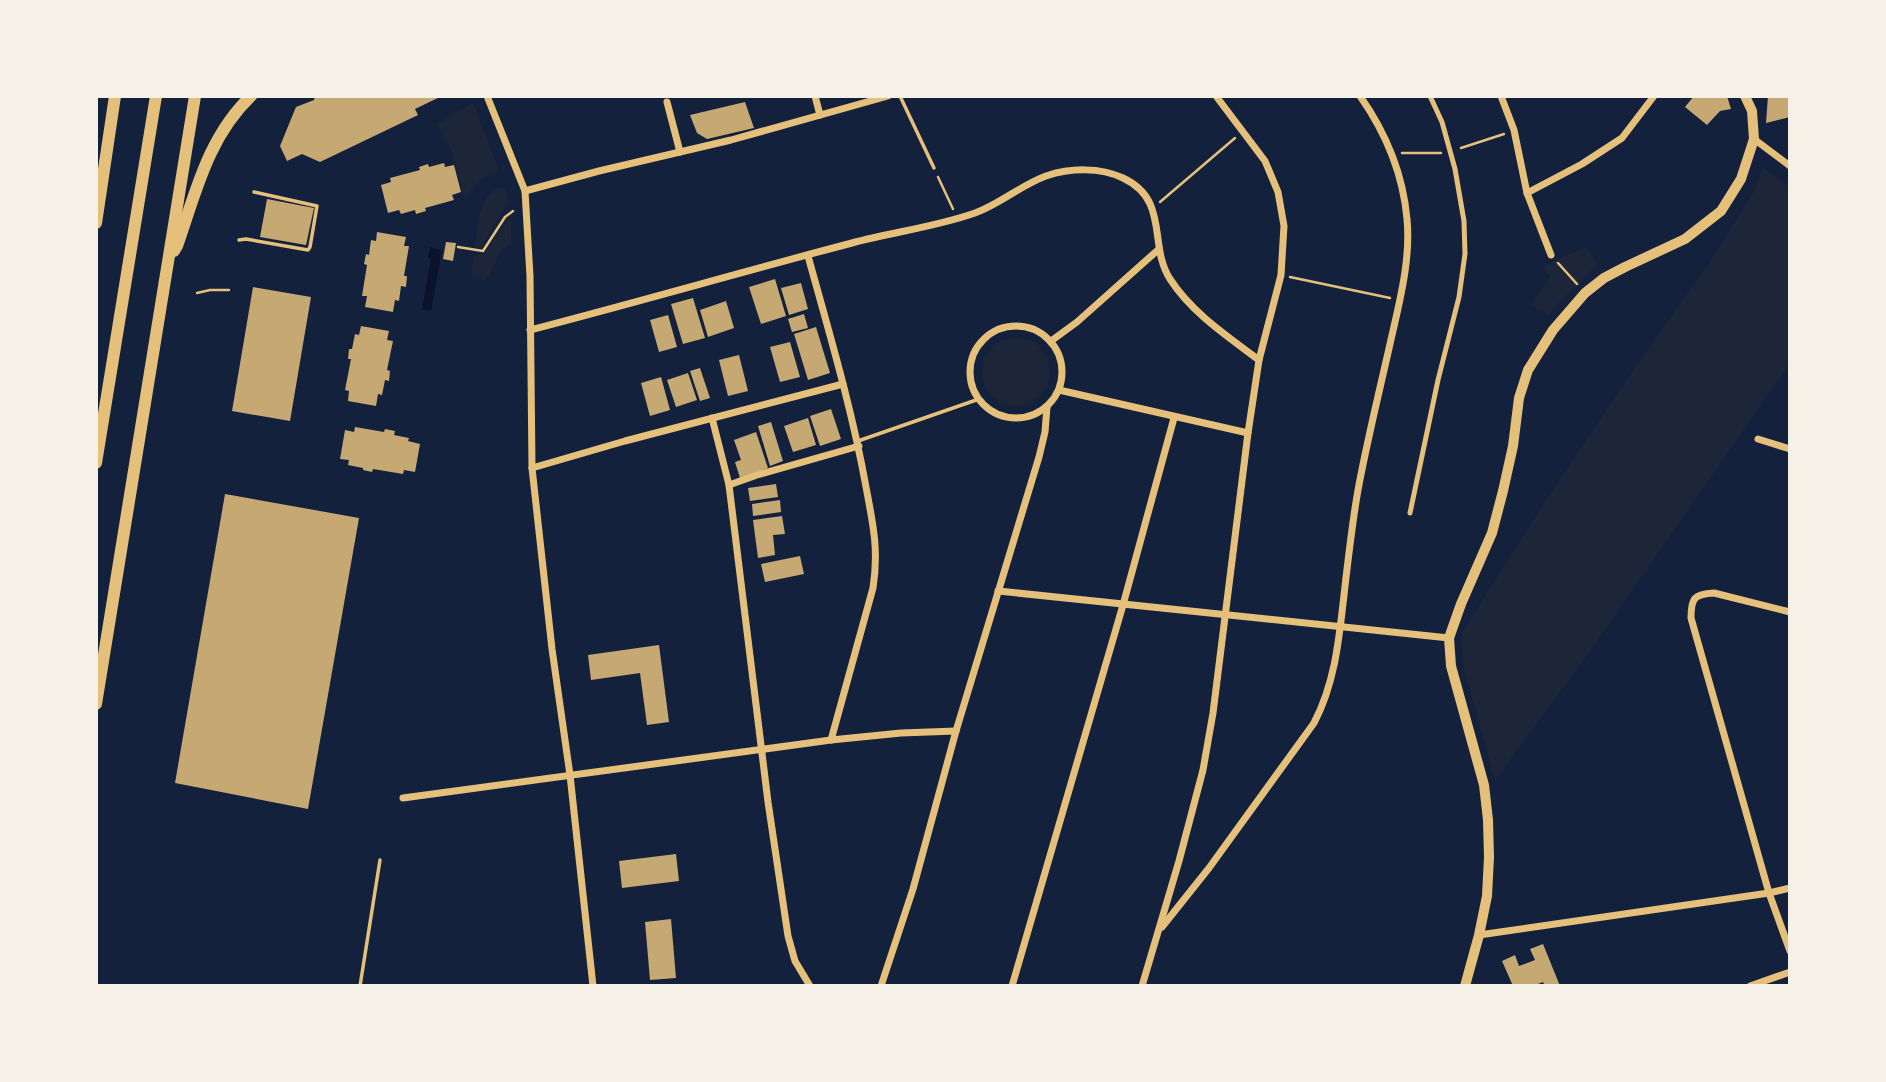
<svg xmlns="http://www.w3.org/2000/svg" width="1886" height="1082" viewBox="0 0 1886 1082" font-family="'Open Sans',sans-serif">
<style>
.green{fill:#1d2539}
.water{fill:#0b132b}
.building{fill:#c6a872}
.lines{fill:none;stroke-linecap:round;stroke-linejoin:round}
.path{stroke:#e5c07b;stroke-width:2.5}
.service{stroke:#e5c07b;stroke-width:3.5}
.pedestrian{stroke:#e5c07b;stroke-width:5}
.minor{stroke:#e5c07b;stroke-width:7}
.secondary{stroke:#e5c07b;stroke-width:10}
.trunk{stroke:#e5c07b;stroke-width:12}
.motorway{stroke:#e5c07b;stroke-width:12}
</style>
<rect width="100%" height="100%" fill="#14213d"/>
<!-- green -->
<g class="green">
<path d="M473,103L499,170C482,175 475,185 465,199L452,151L437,124Z"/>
<path d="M1763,168L1790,187V363L1588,654L1495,780L1463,665L1461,634L1546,500L1632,372L1709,263L1753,193Z"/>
<path d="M505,187L508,201L481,248L475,247C479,225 477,191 505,187Z"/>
<path d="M511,216V245L501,250L490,275L483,280L471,274L474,255L484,254Z"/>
<path d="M1586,247L1598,264L1548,314L1531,305L1550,277L1542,267Z"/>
<circle cx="1016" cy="372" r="34"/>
</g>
<!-- water -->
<path class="water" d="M430,247L442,250L431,311L422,310L431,258L428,257Z"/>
<!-- building -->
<g class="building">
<path d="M315,96H442L415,109L418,115L320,162L302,154L287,161L280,146L296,107L314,100Z"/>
<path d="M1694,96H1727L1731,109L1720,111L1707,125L1685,107Z"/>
<path d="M1768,96H1790V117L1766,123Z"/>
<path d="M745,102L754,128L707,139L697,133L690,115Z"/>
<path d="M444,163L445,167L454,165L461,192L452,195L454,200L425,208L426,211L416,214L415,210L401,214L399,210L388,213L381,185L391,182L390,178L420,170L419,167L428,164L429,167Z"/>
<path d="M267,199L314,208L306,245L260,237Z"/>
<path d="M377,232L406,237L404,246H409L404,276H407L406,287L401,286L399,301L395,300L393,312L365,307L367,296H362L367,265L364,264L366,254L369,255L371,240L376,241Z"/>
<path d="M446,242L456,243L453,261L443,259Z"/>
<path d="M775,279L786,316L761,324L749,287Z"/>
<path d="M801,283L808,309L789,315L781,288Z"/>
<path d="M253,287L311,297L290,421L232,411Z"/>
<path d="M693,298L705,338L683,344L671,304Z"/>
<path d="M726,301L734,328L708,337L700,310Z"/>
<path d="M804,314L808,328L792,332L788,319Z"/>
<path d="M668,315L677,347L659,352L650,320Z"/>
<path d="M361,326L389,331L387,340L393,341L387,370L390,371L389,381L385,380L382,395L378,394L376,406L348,401L349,391L345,390L351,359H348L349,349H352L355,334L359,335Z"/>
<path d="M816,327L830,373L808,380L794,334Z"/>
<path d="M790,342L800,377L780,382L770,347Z"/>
<path d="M739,355L748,391L728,396L719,360Z"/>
<path d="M700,368L710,398L700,401L690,371Z"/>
<path d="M688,373L697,400L676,407L667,380Z"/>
<path d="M661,377L670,410L650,416L641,383Z"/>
<path d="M831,409L841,439L820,446L810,416Z"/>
<path d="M808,418L816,445L793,452L784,426Z"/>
<path d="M771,422L783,461L770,466L758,426Z"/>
<path d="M355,427L384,432L385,429L395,431L394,435L409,438L408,441L420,444L415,472L404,470L403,474L373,469L372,472L363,470V468L348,465L349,460L340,459L345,430L354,432Z"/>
<path d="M756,432L768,468L740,478L735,462L741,460L734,440Z"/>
<path d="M776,484L778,497L750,501L748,488Z"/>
<path d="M225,494L359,518L308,809L175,783Z"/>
<path d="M780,500L781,512L753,516L752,504Z"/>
<path d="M782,516L785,534L773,535L775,555L758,558L753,520Z"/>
<path d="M800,556L804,574L765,582L761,564Z"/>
<path d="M659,645L669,722L647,725L640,673L591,680L588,655Z"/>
<path d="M676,854L679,881L622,888L619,861Z"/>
<path d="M671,919L676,978L650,980L645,922Z"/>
<path d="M1543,944L1560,986H1545L1543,982L1533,986H1513L1502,961L1515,955L1519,966L1535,960L1530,949Z"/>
</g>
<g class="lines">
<!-- path -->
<g class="path">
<path d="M1461,148L1504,134"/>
<path d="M1402,153H1441"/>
<path d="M938,177L953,209"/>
<path d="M1160,202L1235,138"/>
<path d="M458,247L483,251L505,217L513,211"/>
<path d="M1558,263L1577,284"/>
<path d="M1290,277L1390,298"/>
<path d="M197,293L210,290H229"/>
</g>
<!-- service -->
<g class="service">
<path d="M900,96L934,168"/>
<path d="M239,240L246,239L308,250L310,247L317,206L254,192"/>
<path d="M858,441L979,399"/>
<path d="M360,986L380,860"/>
</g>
<!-- pedestrian -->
<path class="pedestrian" d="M1410,513L1438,380L1459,297L1465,254L1464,221L1455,169L1442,122L1430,96"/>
<!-- minor -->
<g class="minor">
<path d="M487,96L525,191L530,276L532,468L552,649L570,775L593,986"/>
<path d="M815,96L820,115"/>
<path d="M1501,96L1514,130L1527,193L1551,255"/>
<path d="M667,102L680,152"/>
<path d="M1754,139L1790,166"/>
<path d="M525,191L599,171L731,140L888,96"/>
<path d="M1527,193L1582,164L1622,138L1654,96"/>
<path d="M808,256C829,332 852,409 866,487C873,524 879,550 873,588L831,740"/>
<circle cx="1016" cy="372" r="46"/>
<path d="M530,330C638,302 745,271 852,243C893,232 935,227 975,213C1000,204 1021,185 1046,176C1070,168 1100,167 1123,178C1170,200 1148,245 1170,279C1192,313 1227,336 1259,360"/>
<path d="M1051,341L1077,322L1159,249"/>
<path d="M1059,390L1248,433"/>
<path d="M712,418L729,485L768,802L788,936L795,961L810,986"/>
<path d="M1758,439L1790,449"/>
<path d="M532,468L625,441L843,384"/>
<path d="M729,485L757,475L859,446"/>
<path d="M998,591L1449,638"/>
<path d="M1790,612L1714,593C1694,594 1691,598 1691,618L1769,893L1790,951"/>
<path d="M403,798L831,740L901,733L956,731"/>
<path d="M1162,927L1209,868L1314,723C1335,683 1339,639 1344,595C1348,560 1352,524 1358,490C1367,441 1379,393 1390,344C1399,304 1411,260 1407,219C1403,174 1386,133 1360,96"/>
<path d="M1479,935L1769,893L1790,888"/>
<path d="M881,986L913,889L956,731L1039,457L1045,432L1047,407"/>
<path d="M1012,986L1123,605L1174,418"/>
<path d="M1142,986L1179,861L1203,770L1213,713L1248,433L1259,360L1281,275L1284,226L1278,192L1265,161L1216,96"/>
<path d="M1750,986L1790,972"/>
</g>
<!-- secondary -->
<path class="secondary" d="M1465,986L1479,935L1487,896L1489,857L1488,820L1484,785L1451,666L1449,638L1461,604L1492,533L1503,491L1513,446L1519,398L1528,370L1553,330L1585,293L1604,278L1625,267L1685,239L1721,211L1741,179L1754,139L1752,111L1745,96"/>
<!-- trunk -->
<g class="trunk">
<path d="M174,251L177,246C196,192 208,137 251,96"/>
<path d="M96,463L156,96"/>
<path d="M96,704L195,96"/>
</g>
<!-- motorway -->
<path class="motorway" d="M96,223L115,96"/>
</g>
<!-- border -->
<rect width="1886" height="1082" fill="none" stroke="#f6f1e7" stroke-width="196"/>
</svg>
